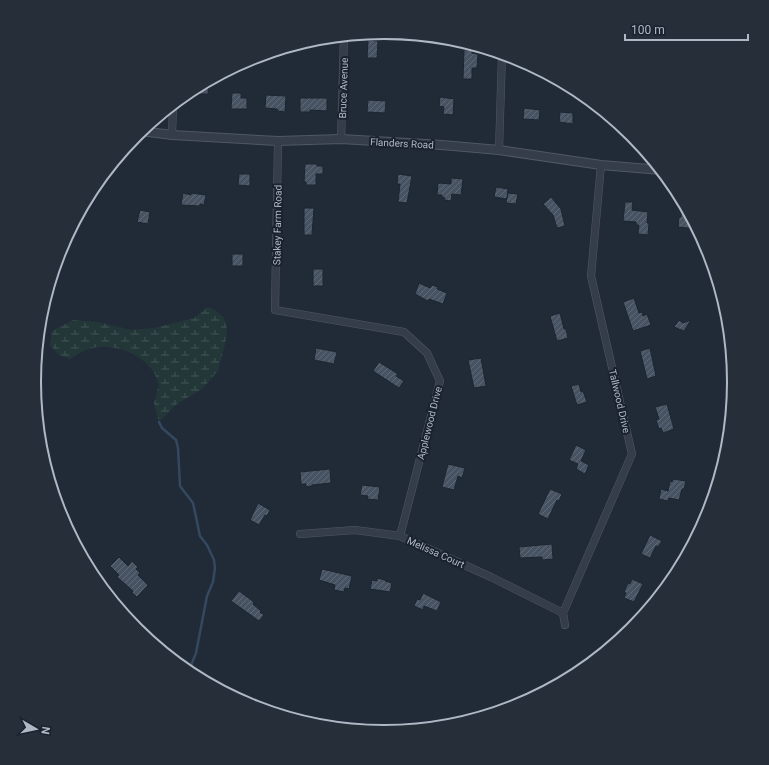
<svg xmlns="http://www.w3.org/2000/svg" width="769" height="765" viewBox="0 0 769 765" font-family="Roboto,sans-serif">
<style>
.wetland{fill:url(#wetland-marsh)}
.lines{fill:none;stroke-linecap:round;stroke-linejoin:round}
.stream{stroke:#34485f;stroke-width:2.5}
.building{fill:url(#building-hatch);stroke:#1c242f}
.minor-casing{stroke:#4f5863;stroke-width:8}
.tertiary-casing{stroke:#4f5863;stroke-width:10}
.minor{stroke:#343d49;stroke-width:7}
.tertiary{stroke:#343d49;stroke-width:8}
.labels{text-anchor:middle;stroke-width:4;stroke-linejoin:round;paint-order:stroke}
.street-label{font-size:10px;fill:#afb8c5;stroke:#1a222d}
.rim{fill:none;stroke:#afb8c5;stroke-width:2}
</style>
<defs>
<pattern id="wetland-marsh" width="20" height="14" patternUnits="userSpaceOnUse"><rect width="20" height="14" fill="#233739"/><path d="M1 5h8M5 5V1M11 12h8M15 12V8" fill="none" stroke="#405254"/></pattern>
<pattern id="building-hatch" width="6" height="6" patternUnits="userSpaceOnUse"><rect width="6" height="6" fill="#475362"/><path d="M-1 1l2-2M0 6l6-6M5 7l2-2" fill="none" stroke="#5f6a77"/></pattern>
</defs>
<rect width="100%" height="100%" fill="#212b38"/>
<!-- wetland -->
<path class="wetland" d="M208,307L215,310L224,318L227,329L225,344L218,371L202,389L177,404L159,422L154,403L159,385C157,381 156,375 153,371C140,352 110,342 89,349C82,351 75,356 70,359L59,355L50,345L52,331L73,320L98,322L131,330L154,328L194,318Z"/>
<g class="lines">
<!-- stream -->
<path class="stream" d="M159,422L162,428L176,440L178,448L180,486L193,503L200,536L207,545L214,560L215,568L213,582L207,596L196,653L188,673"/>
</g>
<!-- building -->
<g class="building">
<path d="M368,40L378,41L377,58H367Z"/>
<path d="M464,50H472V53L478,54L477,68H472V79H463Z"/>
<path d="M209,81L208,94H198V87Z"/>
<path d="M232,93H241V98H247V109H231Z"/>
<path d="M266,95L286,96L285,112L278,111L277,109L265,108Z"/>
<path d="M440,97L454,99L453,115L443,114L444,107L439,106Z"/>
<path d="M300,98H327V111L310,110V112H300Z"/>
<path d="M368,100L386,101L385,113L367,112Z"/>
<path d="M524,108L540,110L539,120L523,119Z"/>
<path d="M560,112L573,113V124L559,122Z"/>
<path d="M305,164H317V166H323V174H316V185H306V182H304Z"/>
<path d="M239,174H250V186L238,185Z"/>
<path d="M398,174L412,176L407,203L398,202L400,184H397Z"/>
<path d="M451,178L463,179L461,195L452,194L451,201L444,200L445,198L442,197V195H437L438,183L451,184Z"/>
<path d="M496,187L508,189L507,199L494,197Z"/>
<path d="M183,193L191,195V193L206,195L204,205L200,204V206L181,205Z"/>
<path d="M508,193L518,194L516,204L506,203Z"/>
<path d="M551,197L561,209L565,226L557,228L553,215L543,204Z"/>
<path d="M625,202H633L632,210L648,212L647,223H649L648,235L638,234L639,225H636V222L623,221Z"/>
<path d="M304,208H314L312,235H304Z"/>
<path d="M140,210L150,212L148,224L137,222Z"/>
<path d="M681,214L690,215L698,229L678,227L679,217H681Z"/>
<rect x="232" y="254" width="11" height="12"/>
<rect x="313" y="269" width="10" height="17"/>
<path d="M419,283L430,288L432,285L438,287L437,289L447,293L443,304L429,299L428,301L415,294Z"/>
<path d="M634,298L639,313L642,312L643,316L647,314L651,325L633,331L623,302Z"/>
<path d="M560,313L564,329H566L568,338L557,341L550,316Z"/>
<path d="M679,320L683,323L691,320L684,331L674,327Z"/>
<path d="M316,348L337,352L334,364L314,360Z"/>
<path d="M650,348L656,376L647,379L640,351Z"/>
<path d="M481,358L486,386L474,388L468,360Z"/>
<path d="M379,362L398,374L396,376L404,381L399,388L373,371Z"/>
<path d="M579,384L581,392L583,391L587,402L577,405L571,386Z"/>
<path d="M667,404L674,429L663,433L661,428L659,429L656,420L659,419L655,407Z"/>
<path d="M576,445L586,450L581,461L589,465L585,474L576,469L578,464L569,460Z"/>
<path d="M448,464L465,468L462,478L458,476L454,490L442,487Z"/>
<path d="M330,469L331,483L312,485V486L306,487V484H301L300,472Z"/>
<path d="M673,479L686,481L684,489H682L679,500L669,498L668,501L659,499L661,489L668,491L670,481L672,482Z"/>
<path d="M362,485L380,487L378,500L367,499L368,496L360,495Z"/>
<path d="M550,489L562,494L559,501L557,500L548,519L538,514Z"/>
<path d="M258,503L270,510L267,516L265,515L259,525L250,520Z"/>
<path d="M650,535L662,541L658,547L656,546L650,558L641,554Z"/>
<path d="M552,544L553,559L542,560V557L520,558L519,547Z"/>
<path d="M119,557L128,566L132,561L138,567L136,569L140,573L138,575L148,585L137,597L132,593L133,591L117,577L119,575L110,566Z"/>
<path d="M322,569L352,576L349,589L345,588L344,592L334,590L335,585L319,580Z"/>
<path d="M377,578L385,580V581L392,583L390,592L370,589L372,580L377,581Z"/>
<path d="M632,579L643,584L634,602L624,598L626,593L624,592L628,583L630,584Z"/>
<path d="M239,591L254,602L253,604L261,611L260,612L264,615L259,621L231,601Z"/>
<path d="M423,593L441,602L437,611L424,606L423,610L414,606L417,599L420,600Z"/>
</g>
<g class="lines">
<defs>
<g id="minor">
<path d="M172,135L173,105"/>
<path d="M341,139L344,36"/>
<path d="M278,141L275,310L404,332L427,353L440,381L400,536"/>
<path d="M499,150L502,54"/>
<path d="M300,534L355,530L400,536L491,577L563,613"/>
<path d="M565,625L563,613L632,454L591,276L601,165"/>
</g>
<path id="tertiary" d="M141,131L172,135L278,141L341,139L442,145L499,150L601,165L661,170"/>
</defs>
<!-- minor casing -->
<use href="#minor" class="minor-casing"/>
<!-- tertiary casing -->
<use href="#tertiary" class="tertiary-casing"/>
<!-- minor -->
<use href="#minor" class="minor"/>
<!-- tertiary -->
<use href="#tertiary" class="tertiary"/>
</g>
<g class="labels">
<!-- street labels -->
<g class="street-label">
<text transform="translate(343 88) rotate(-88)" y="4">Bruce Avenue</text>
<text transform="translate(402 143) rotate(3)" y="4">Flanders Road</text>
<text transform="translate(277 225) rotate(-89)" y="4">Stakey Farm Road</text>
<text transform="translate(620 401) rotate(77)" y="4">Tallwood Drive</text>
<text transform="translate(429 423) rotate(-76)" y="4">Applewood Drive</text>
<text transform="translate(436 552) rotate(24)" y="4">Melissa Court</text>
</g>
</g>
<!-- crop -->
<path d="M0 0H769V765H0ZM41 382a343 343 0 1 1 686 0a343 343 0 1 1-686 0Z" fill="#262e39" fill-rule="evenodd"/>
<path class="rim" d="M41 382a343 343 0 1 1 686 0a343 343 0 1 1-686 0Z"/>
<!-- north arrow -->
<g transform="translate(36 729) rotate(99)" stroke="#1a222d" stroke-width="3" paint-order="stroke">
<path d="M0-3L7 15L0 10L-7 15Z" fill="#afb8c5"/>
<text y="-6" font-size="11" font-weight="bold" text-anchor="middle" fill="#afb8c5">N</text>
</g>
<!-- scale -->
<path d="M625 34v6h123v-6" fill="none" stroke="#afb8c5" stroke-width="2"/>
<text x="631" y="34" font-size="12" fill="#afb8c5" stroke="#1a222d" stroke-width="3" paint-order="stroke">100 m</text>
</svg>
